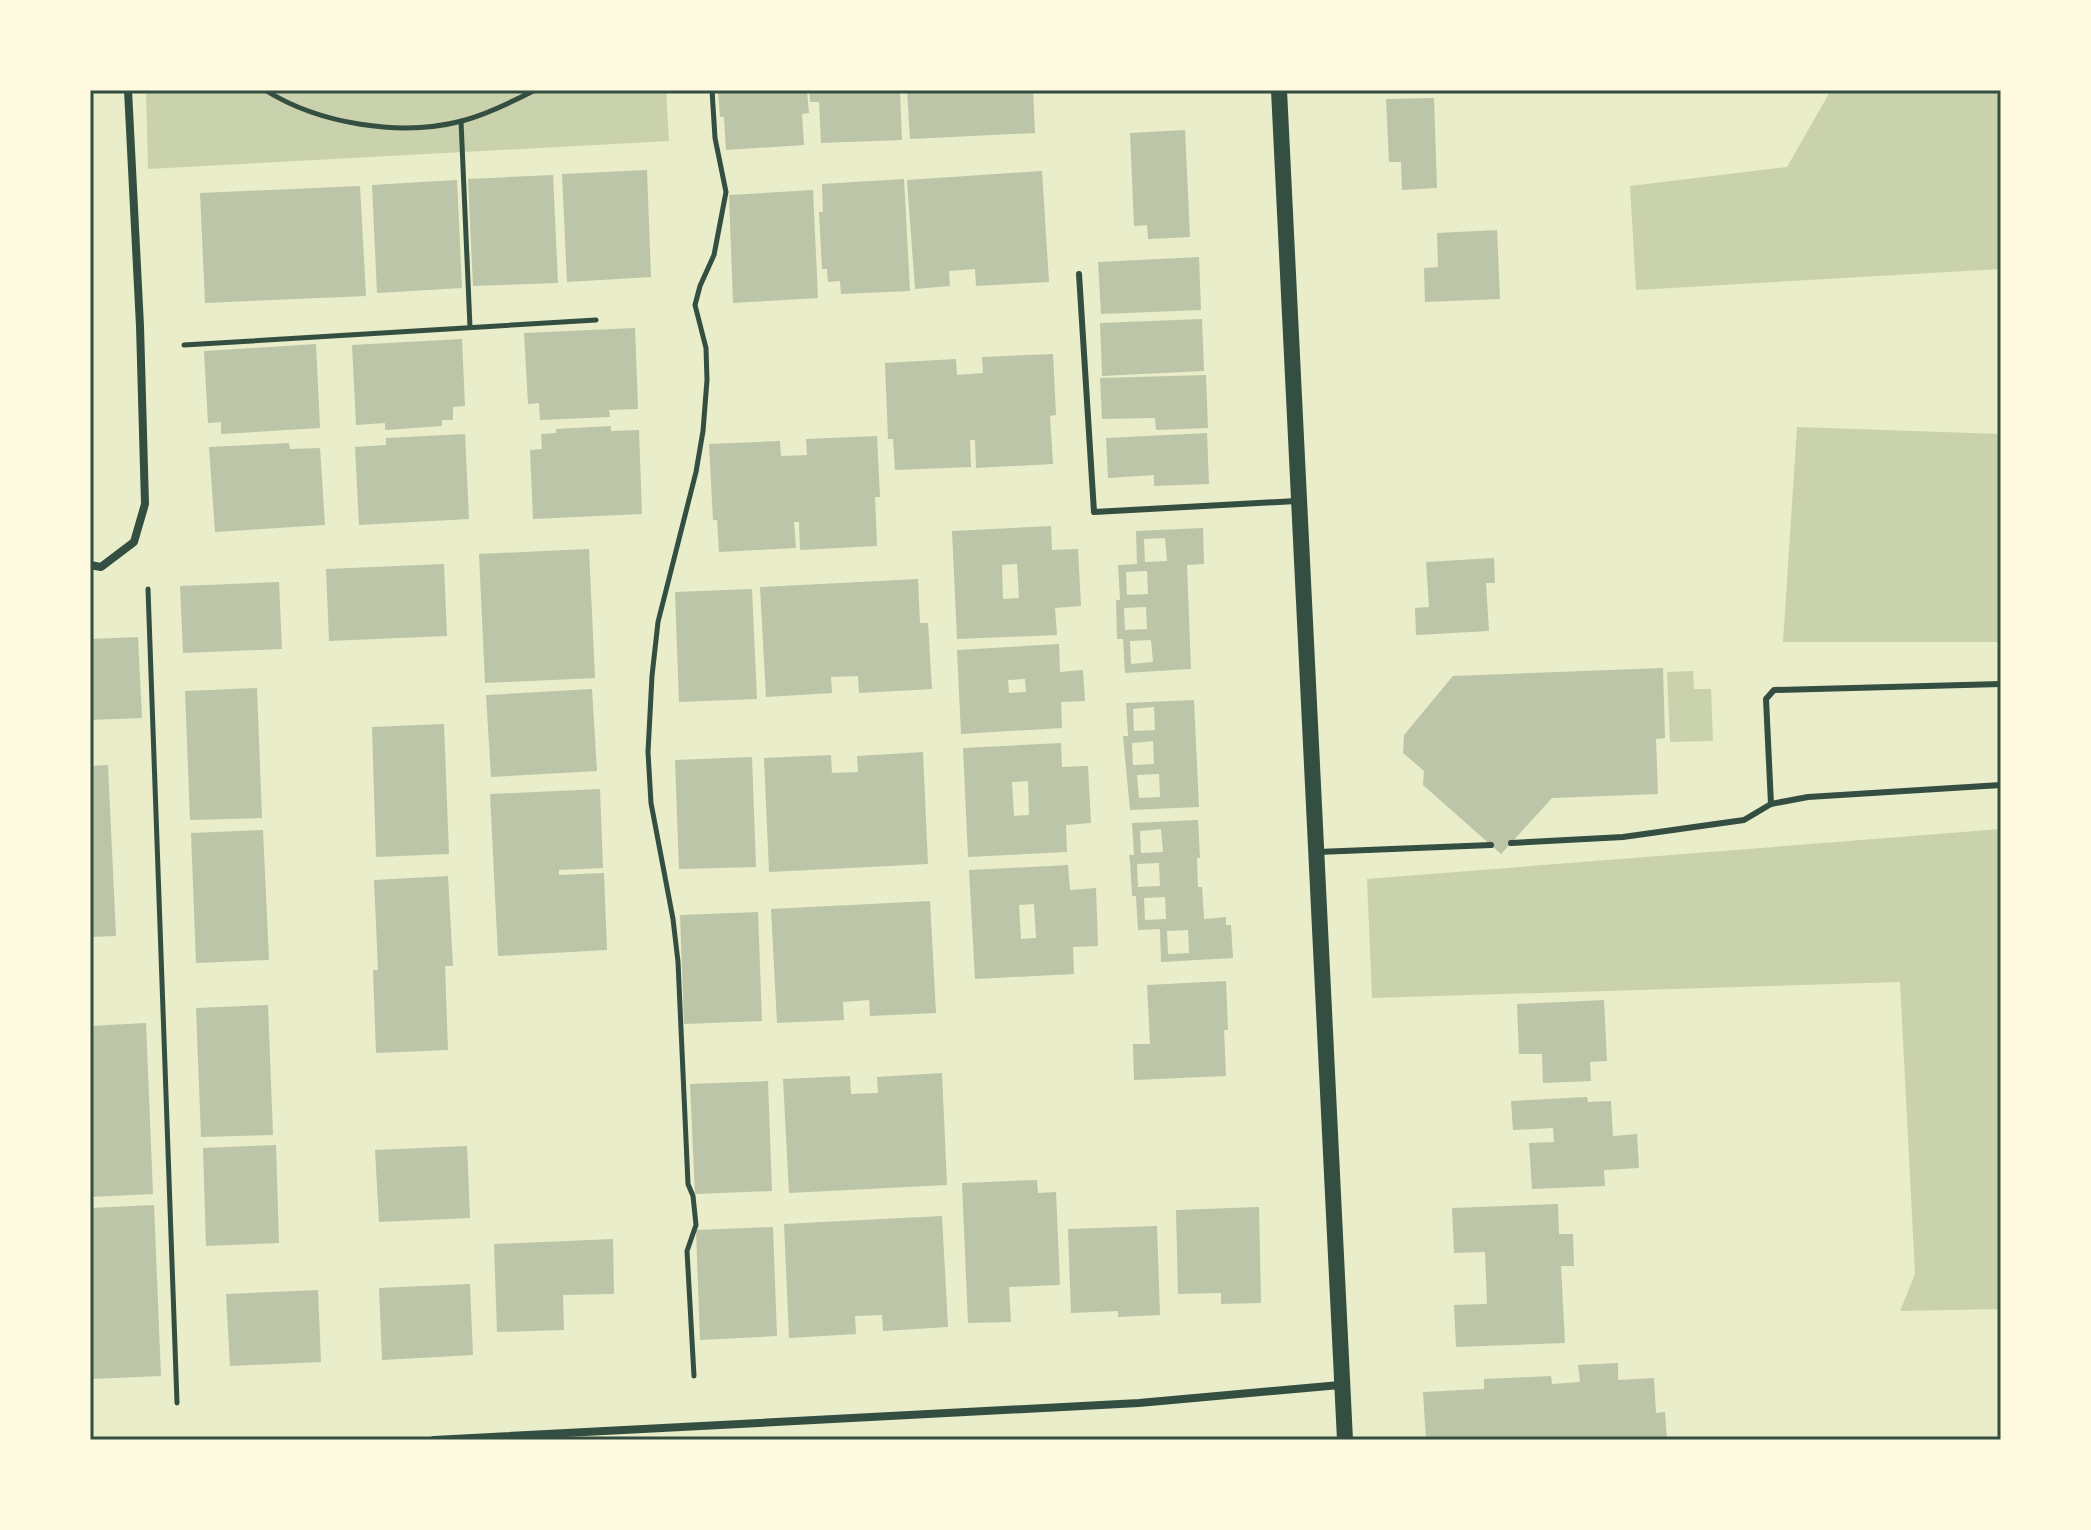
<svg xmlns="http://www.w3.org/2000/svg" width="2091" height="1530" viewBox="0 0 2091 1530" font-family="'IBM Plex Sans',sans-serif">
<style>
.green{fill:#cad2ad}
.building{fill:#bcc5a7;fill-rule:evenodd}
.lines{fill:none;stroke-linecap:round;stroke-linejoin:round}
.path{stroke:#344e41;stroke-width:5}
.service{stroke:#344e41;stroke-width:6}
.minor{stroke:#344e41;stroke-width:8}
.secondary{stroke:#344e41;stroke-width:16}
.neatline{fill:none;stroke:#344e41;stroke-width:3}
</style>
<rect width="100%" height="100%" fill="#e9edc9"/>
<!-- green -->
<g class="green">
<path d="M146,90H666L669,141L148,169Z"/>
<path d="M1831,90H2001V269L1636,290L1630,186L1787,167Z"/>
<path d="M1797,427L2001,434V642H1783Z"/>
<path d="M1693,671L1694,689H1711L1713,741L1670,742L1667,672Z"/>
<path d="M2001,829V1309L1900,1311L1915,1274L1900,982L1372,998L1367,879Z"/>
</g>
<!-- building -->
<g class="building">
<path d="M718,90H807L809,113L802,114L804,145L726,150L724,117H720Z"/>
<path d="M809,90H900L902,140L821,143L819,102H810Z"/>
<path d="M907,90H1033L1035,133L910,139Z"/>
<path d="M1434,98L1437,188L1402,190L1401,162H1389L1386,99Z"/>
<path d="M1185,130L1190,237L1148,239L1147,225L1134,226L1130,133Z"/>
<path d="M647,170L651,277L567,282L562,174Z"/>
<path d="M1042,171L1049,282L976,286L975,269L949,271L950,286L915,289L907,180Z"/>
<path d="M553,175L558,283L473,286L468,179Z"/>
<path d="M904,179L910,291L841,294L840,281L828,282L827,269H822L819,212H823L822,184Z"/>
<path d="M457,180L462,288L377,293L372,185Z"/>
<path d="M360,186L366,296L205,303L200,193Z"/>
<path d="M813,190L818,298L733,303L729,195Z"/>
<path d="M1497,230L1500,299L1425,302L1424,268L1438,267L1437,233Z"/>
<path d="M1199,257L1201,310L1101,314L1098,262Z"/>
<path d="M1202,319L1204,371L1102,376L1100,323Z"/>
<path d="M635,328L638,409L609,410L610,417L540,420L539,403L528,404L524,333Z"/>
<path d="M462,339L465,406L453,407V420H442V426L385,430V423L356,425L352,345Z"/>
<path d="M316,344L320,428L221,434V422L208,423L204,351Z"/>
<path d="M1053,354L1056,415L1050,416L1053,464L976,468L975,440H970L971,467L895,470L893,439H888L885,363L956,359L957,375L983,373L982,357Z"/>
<path d="M1206,375L1208,428L1156,430L1155,418L1102,419L1100,378Z"/>
<path d="M611,426V431L639,430L642,514L533,519L530,450L542,449L541,434L556,433V429Z"/>
<path d="M1207,433L1209,484L1154,486V475L1108,478L1106,438Z"/>
<path d="M465,434L469,519L359,525L355,447L386,445V438Z"/>
<path d="M877,436L880,497H875L877,546L800,550L799,522H794L796,548L719,552L717,520H713L709,444L780,441L781,456L807,455L806,439Z"/>
<path d="M289,443L290,449L320,448L325,525L215,532L209,447Z"/>
<path d="M1051,526L1052,550L1078,549L1081,606L1055,608L1057,635L957,639L952,531ZM1017,564L1019,598L1003,599L1002,565Z"/>
<path d="M1203,528L1204,564L1187,565L1191,669L1125,673L1123,639H1117L1116,600H1120L1118,565L1137,564L1136,531ZM1165,538L1167,561L1145,562L1144,539ZM1147,571L1148,594L1127,595L1126,572ZM1146,607L1147,629L1125,630L1124,608ZM1151,640L1153,662L1131,664L1130,641Z"/>
<path d="M589,549L595,678L485,683L479,554Z"/>
<path d="M1494,558L1495,583H1486L1489,631L1416,635L1415,608L1429,607L1426,562Z"/>
<path d="M444,564L447,636L329,641L326,569Z"/>
<path d="M918,579L920,623H928L932,689L859,693L858,676L831,677L832,693L766,697L760,587Z"/>
<path d="M279,582L282,649L183,653L180,586Z"/>
<path d="M752,589L757,699L679,702L675,592Z"/>
<path d="M138,637L142,718L90,720V639Z"/>
<path d="M1059,644L1060,672L1083,670L1085,701L1061,702L1062,728L961,734L957,650ZM1025,679L1026,692L1009,693L1008,680Z"/>
<path d="M1663,668L1665,738L1656,739L1658,794L1552,798L1501,854L1423,785L1424,771L1403,753L1404,735L1453,676Z"/>
<path d="M257,688L262,818L190,820L185,691Z"/>
<path d="M592,689L597,771L491,777L486,695Z"/>
<path d="M1194,700L1199,807L1130,810L1123,736H1128L1126,703ZM1154,707L1155,730L1134,731L1133,709ZM1153,741L1154,764L1133,765L1132,743ZM1159,774L1160,797L1139,798L1137,775Z"/>
<path d="M444,724L449,854L376,857L372,727Z"/>
<path d="M1061,743L1062,767L1088,766L1091,823L1066,825L1067,852L968,857L963,748ZM1028,781L1029,815L1014,816L1012,782Z"/>
<path d="M923,752L928,864L769,872L764,758L831,755L832,773L858,772L857,756Z"/>
<path d="M752,757L756,867L679,869L675,760Z"/>
<path d="M108,765L116,936L90,937V766Z"/>
<path d="M600,789L603,868L559,870V875L604,873L607,950L498,956L490,794Z"/>
<path d="M1198,820L1200,858H1197L1198,887H1202L1204,919L1226,917V925H1231L1233,958L1161,962L1160,929L1138,930L1136,896H1132L1130,861L1129,855H1134L1132,823ZM1161,829L1163,852L1141,853L1140,831ZM1159,863L1160,886L1138,887L1137,864ZM1165,897L1166,919L1145,920L1144,898ZM1188,930L1189,953L1168,954L1167,931Z"/>
<path d="M263,830L269,960L196,963L191,833Z"/>
<path d="M1068,865L1070,890L1096,888L1098,946L1073,947L1074,974L975,979L969,870ZM1034,904L1036,938L1021,939L1019,905Z"/>
<path d="M448,876L453,966H445L448,1050L376,1053L373,970H378L374,880Z"/>
<path d="M930,901L936,1013L870,1016L869,1000L843,1002L844,1020L777,1023L771,909Z"/>
<path d="M758,912L762,1021L684,1024L680,915Z"/>
<path d="M1226,981L1228,1030H1224L1226,1076L1134,1080L1133,1044H1150L1147,985Z"/>
<path d="M1604,1000L1607,1061L1590,1062L1591,1081L1543,1083L1542,1054H1519L1517,1004Z"/>
<path d="M268,1005L273,1135L201,1137L196,1008Z"/>
<path d="M146,1023L153,1194L90,1197V1026Z"/>
<path d="M942,1073L947,1185L789,1193L783,1079L850,1076L851,1094L878,1093L877,1077Z"/>
<path d="M768,1081L772,1191L695,1194L690,1084Z"/>
<path d="M1587,1097L1588,1102L1611,1101L1613,1136L1637,1134L1639,1168L1604,1170L1605,1186L1532,1189L1529,1143L1554,1142L1553,1128L1513,1130L1511,1101Z"/>
<path d="M276,1145L279,1243L206,1246L203,1148Z"/>
<path d="M467,1146L470,1218L379,1222L375,1150Z"/>
<path d="M1037,1180L1038,1193L1056,1192L1060,1285L1009,1287L1011,1322L968,1323L962,1183Z"/>
<path d="M1558,1204L1559,1234H1573L1574,1266H1561L1565,1343L1456,1347L1454,1305L1487,1304L1485,1252L1454,1253L1452,1208Z"/>
<path d="M154,1205L161,1376L90,1379V1208Z"/>
<path d="M1259,1207L1261,1303L1221,1304V1293L1178,1294L1176,1210Z"/>
<path d="M942,1216L948,1327L883,1331L882,1315L855,1316L856,1334L789,1338L784,1224Z"/>
<path d="M1157,1226L1160,1315L1118,1317V1311L1071,1313L1068,1229Z"/>
<path d="M773,1227L777,1336L700,1340L696,1230Z"/>
<path d="M613,1239L614,1294L563,1295L564,1330L497,1332L494,1244Z"/>
<path d="M470,1284L473,1355L382,1360L379,1288Z"/>
<path d="M318,1290L321,1362L230,1366L226,1294Z"/>
<path d="M1618,1363V1380L1654,1378L1656,1413L1665,1412L1667,1440H1426L1423,1392L1484,1389V1379L1551,1376L1552,1384L1580,1382L1578,1365Z"/>
</g>
<g class="lines">
<!-- path -->
<g class="path">
<path d="M265,90C319,124 400,137 462,121C488,114 512,102 535,90"/>
<path d="M461,121L470,327"/>
<path d="M184,345L596,320"/>
<path d="M148,589L177,1403"/>
<path d="M694,1376L687,1251L696,1225L693,1196L688,1184L678,962L673,919L651,803L648,752L652,676L658,622L696,472L703,431L707,380L706,348L695,305L700,286L714,255L726,192L715,138L712,90"/>
</g>
<!-- service -->
<g class="service">
<path d="M1079,274L1094,512L1296,501"/>
<path d="M1771,804L1766,699L1774,690L2001,684"/>
<path d="M1511,843L1623,837L1744,820L1771,804L1808,797L2001,785"/>
<path d="M1318,852L1491,845"/>
</g>
<!-- minor -->
<g class="minor">
<path d="M90,565L101,567L134,542L145,504L140,326L128,90"/>
<path d="M434,1440L1139,1403L1340,1385"/>
</g>
<!-- secondary -->
<path class="secondary" d="M1279,90L1345,1440"/>
</g>
<!-- border -->
<rect width="2091" height="1530" fill="none" stroke="#fefae0" stroke-width="184"/>
<rect x="92" y="92" width="1907" height="1346" class="neatline"/>
</svg>
